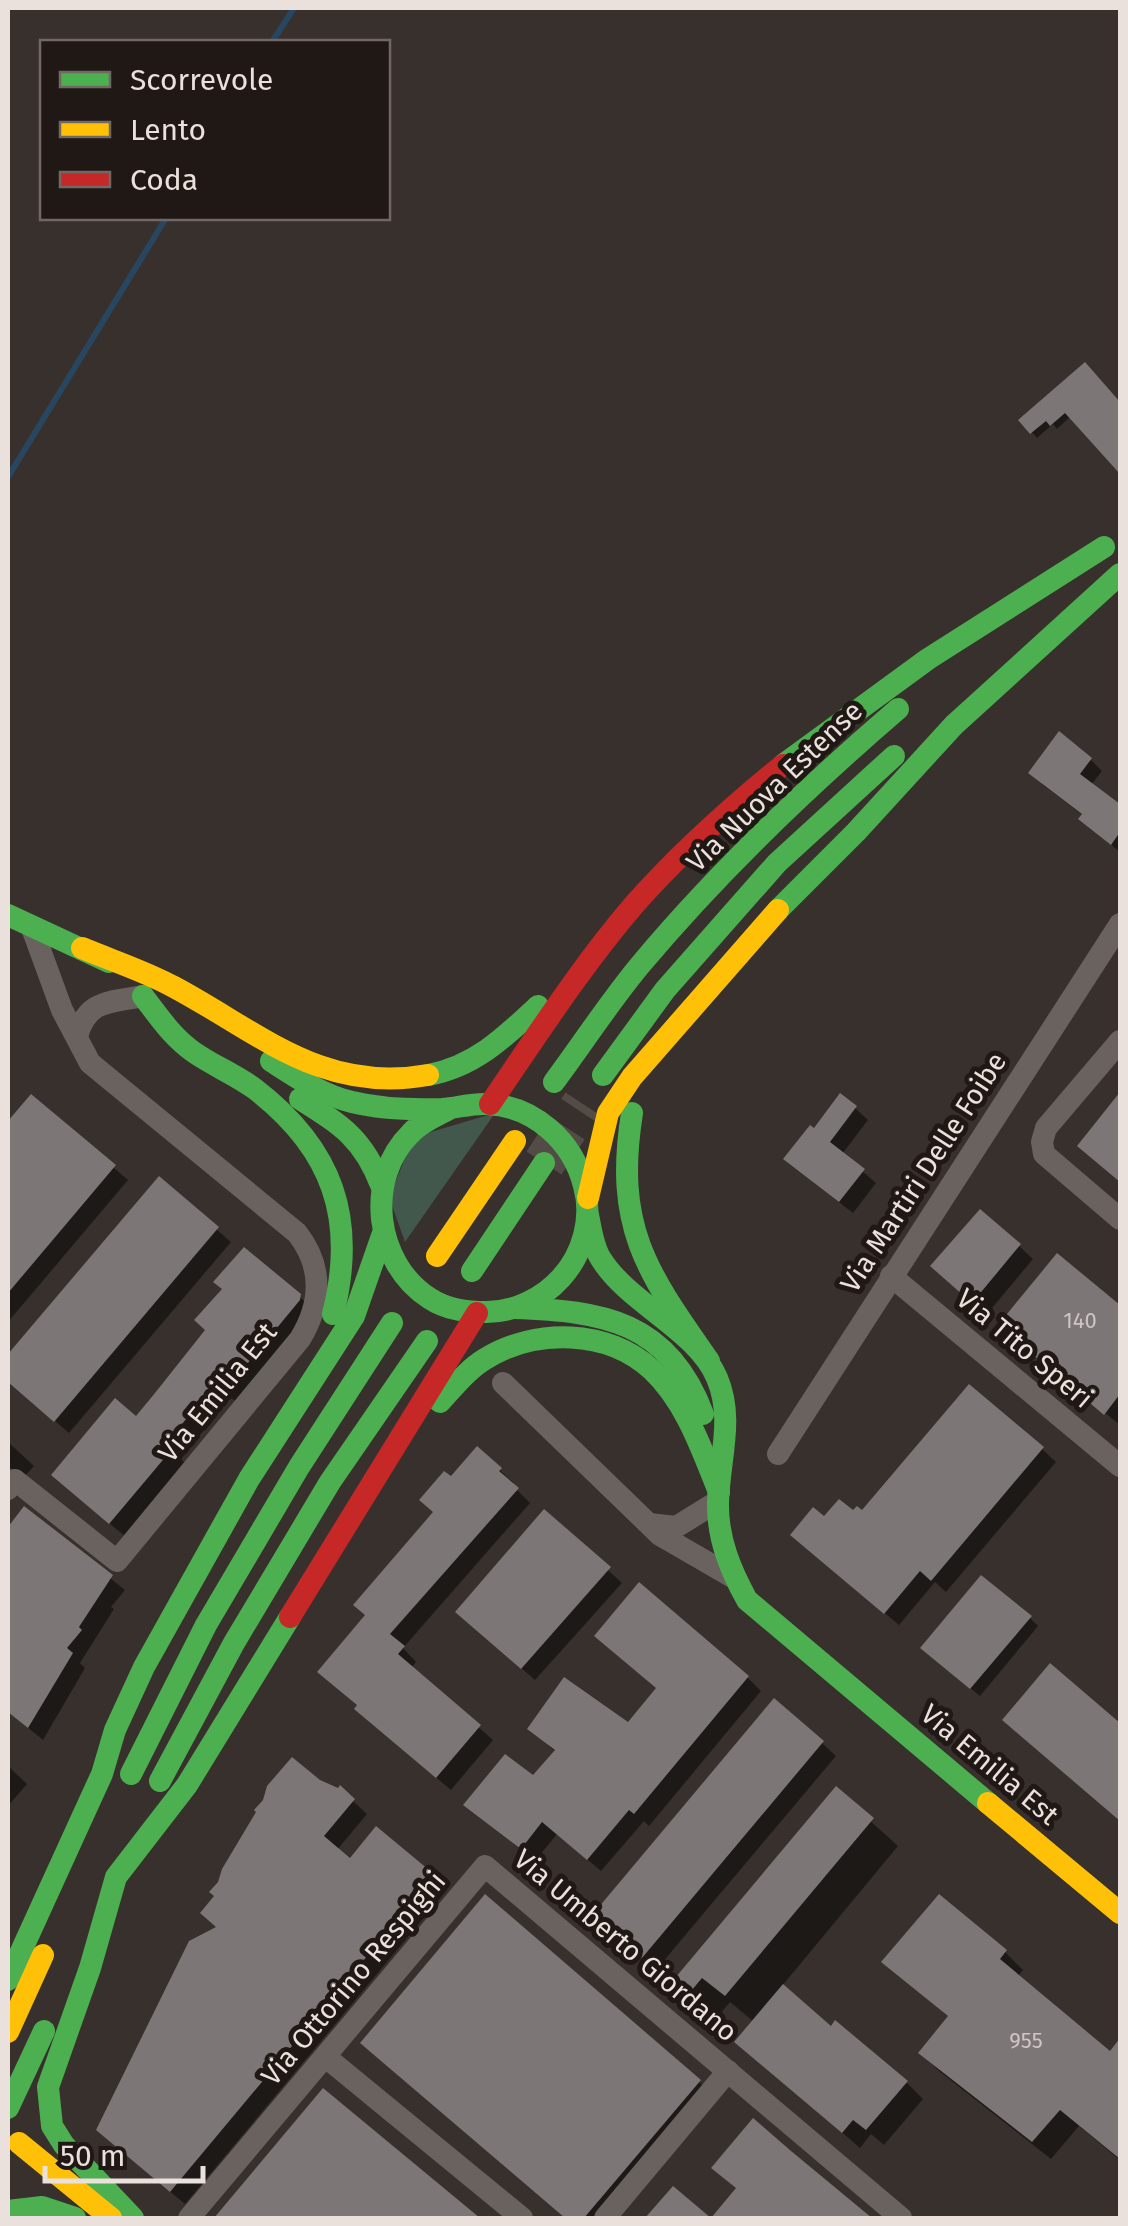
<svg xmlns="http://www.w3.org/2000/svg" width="1128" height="2226" viewBox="0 0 1128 2226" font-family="'Fira Sans',sans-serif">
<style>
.green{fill:#42584c}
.shadow{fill:#0007}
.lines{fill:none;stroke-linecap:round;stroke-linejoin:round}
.stream{stroke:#28465f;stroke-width:6}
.building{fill:#7c7677}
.highway-tunnel{stroke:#534b46;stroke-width:42;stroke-dasharray:42 21;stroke-linecap:butt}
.street{stroke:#69625e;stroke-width:22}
.fast{stroke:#4caf50;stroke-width:22}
.slow{stroke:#ffc107;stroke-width:22}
.jam{stroke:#c62828;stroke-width:22}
.labels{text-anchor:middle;stroke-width:10;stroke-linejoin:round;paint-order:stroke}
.number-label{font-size:22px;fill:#cfc6c3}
.street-label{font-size:28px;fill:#ebe1dc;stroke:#1f1815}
</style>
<rect width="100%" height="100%" fill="#38302c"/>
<!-- green -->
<path class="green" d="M495,1113L405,1242L389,1197L414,1137Z"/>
<!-- shadow -->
<g class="shadow">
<path d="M1085,366L1120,405V470L1071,416L1057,429L1053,424L1037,438L1021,420Z"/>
<path d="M1091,760L1102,771L1091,785L1120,807V852L1093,830L1084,816L1042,784Z"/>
<path d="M31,1098L128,1180L8,1322V1125Z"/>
<path d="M855,1108L868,1120L842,1154L876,1183L853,1213L799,1171L814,1132Z"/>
<path d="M159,1180L231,1242L69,1433L8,1381V1358Z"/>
<path d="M1019,1246L1033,1259L987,1314L947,1279Z"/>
<path d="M1058,1256L1120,1310V1425L1014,1338Z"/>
<path d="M299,1296L315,1312L240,1405L230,1397L181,1459L187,1465L126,1537L69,1490L136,1419L207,1331Z"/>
<path d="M8,1442L34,1466L23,1478L8,1466Z"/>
<path d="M1042,1449L1056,1462L946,1592L935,1582L899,1625L807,1548L824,1520L862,1513Z"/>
<path d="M477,1450L514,1483L512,1485L530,1503L403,1648L416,1662L411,1668L493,1740L451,1790L370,1722L368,1616L436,1513L451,1480Z"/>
<path d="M25,1510L125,1590L111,1607L114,1609L80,1663L85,1668L43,1740L8,1711V1531Z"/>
<path d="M545,1513L622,1583L535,1680L472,1625Z"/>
<path d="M1030,1618L1038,1626L980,1696L932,1657Z"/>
<path d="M747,1677L761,1691L649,1826L644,1821L601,1871L557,1834L535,1861L466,1804L533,1778L556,1752L530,1729L628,1726Z"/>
<path d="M822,1743L836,1756L656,1970L630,1948L627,1951L605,1933Z"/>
<path d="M8,1766L27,1784L8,1806Z"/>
<path d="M319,1782L353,1801L367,1814L337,1850L350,1861L377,1829L447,1890L185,2204L113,2144L219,1928L217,1897Z"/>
<path d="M836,1790L898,1846L782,1986L831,2030L906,2082L923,2099L884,2145L871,2134L860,2148L737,2042L754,2022L730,2002L709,2027L669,1990Z"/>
<path d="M1005,1952L1023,1970L1017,1977L1110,2054L1118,2045L1120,2047V2160L1079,2126L1051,2159L939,2071L921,2053L950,2018L885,1962Z"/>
<path d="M377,2056L699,2082L713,2095L608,2218H567Z"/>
<path d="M323,2092L476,2218H217Z"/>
<path d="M753,2122L868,2218H774L764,2210L759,2218H714L738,2189Z"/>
</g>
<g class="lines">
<!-- stream -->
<g class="stream">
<path d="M272,42L294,8"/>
<path d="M8,477L166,218"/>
</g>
</g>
<!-- building -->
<g class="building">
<path d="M1085,362L1120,402V474L1065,413L1050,426L1046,421L1030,434L1018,420Z"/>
<path d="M1059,731L1092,758L1080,774L1120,804V832L1111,845L1078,819L1082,814L1028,773Z"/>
<path d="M1120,1092V1182L1077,1146Z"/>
<path d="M840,1093L857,1106L830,1142L865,1169L839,1202L783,1159L810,1125L814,1128Z"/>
<path d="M31,1094L116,1165L8,1293V1121Z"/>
<path d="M159,1176L219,1227L54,1422L8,1382V1354Z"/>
<path d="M980,1209L1021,1244L972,1303L930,1266Z"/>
<path d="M244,1247L301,1294L300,1300L224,1392L214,1384L167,1443L173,1448L109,1524L51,1475L115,1398L136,1416L155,1393L205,1330L194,1320L222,1289L213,1282Z"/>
<path d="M1057,1253L1120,1305V1394L1104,1415L998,1325Z"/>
<path d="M969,1384L1044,1447L931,1581L920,1571L884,1614L790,1535L813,1507L824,1516L839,1499L853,1510L857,1506L862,1510Z"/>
<path d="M477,1446L502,1468L499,1471L519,1488L390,1634L405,1646L398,1654L481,1725L436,1778L354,1709L357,1705L317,1672L365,1615L353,1605L433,1512L419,1500L444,1471L451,1476Z"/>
<path d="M24,1506L113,1575L79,1627L82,1630L67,1648L73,1653L28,1728L8,1712V1527Z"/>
<path d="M544,1509L611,1567L521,1669L455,1612Z"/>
<path d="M981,1575L1032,1616L970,1689L920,1648Z"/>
<path d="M639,1582L749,1676L634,1814L629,1810L587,1860L542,1822L521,1849L463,1805L505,1754L533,1775L555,1750L527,1729L564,1677L628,1722L656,1688L594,1636Z"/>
<path d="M1050,1663L1120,1723V1821L1002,1720Z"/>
<path d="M774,1698L824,1741L642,1958L615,1936L612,1940L588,1920Z"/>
<path d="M292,1757L320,1780L338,1788L340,1785L355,1799L324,1836L350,1858L376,1826L435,1875L170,2192L96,2130L189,1941L216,1927L200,1913L214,1896L209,1892L218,1882L222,1869L256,1812L254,1810L263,1800L267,1786Z"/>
<path d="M836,1786L874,1818L725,1996L702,1978L681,2003L665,1990Z"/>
<path d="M485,1894L701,2080L584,2218H565L360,2043Z"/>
<path d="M939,1894L1007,1950L1000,1959L1110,2051L1120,2038V2159L1060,2110L1032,2142L918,2053L948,2016L881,1962Z"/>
<path d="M783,1984L831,2026L835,2020L908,2081L866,2130L853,2120L842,2133L734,2042Z"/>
<path d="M323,2088L480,2218H214Z"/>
<path d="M753,2118L791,2151L872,2218H645L673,2186L711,2218L736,2188L711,2168Z"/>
</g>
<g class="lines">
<!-- highway-tunnel -->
<path class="highway-tunnel" d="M544,1163L583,1104"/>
<!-- street -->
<g class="street">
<path d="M77,1036C88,999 109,1003 143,996"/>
<path d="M1120,1041L1046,1128L1042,1142L1044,1154L1120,1219"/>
<path d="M891,1276L1120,1466"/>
<path d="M503,1383L660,1535L736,1579"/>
<path d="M778,1454L1120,924"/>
<path d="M8,1489L15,1480L117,1561L300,1339C322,1303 323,1266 297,1233L90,1063L62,1010L32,928"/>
<path d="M649,1524L676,1527L718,1501"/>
<path d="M327,2058L522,2218"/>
<path d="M189,2218L485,1866L901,2218"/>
<path d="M605,2218L728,2071"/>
</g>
<!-- fast -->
<g class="fast">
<path d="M783,765L928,659L1104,547"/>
<path d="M778,910L856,832L954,725L1120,574"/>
<path d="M8,915L109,962"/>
<path d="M143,996C159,1017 173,1038 195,1053C214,1066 236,1075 255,1089C333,1149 357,1219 333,1314"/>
<path d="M271,1061C296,1077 322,1095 352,1102C381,1109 412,1110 442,1109C457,1108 472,1103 487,1104C534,1106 573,1141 584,1186C593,1218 583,1254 561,1278C543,1298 515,1312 487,1312C467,1312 447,1310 429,1298C375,1263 364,1179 411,1133C421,1122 436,1116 449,1109"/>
<path d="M428,1075C474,1067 505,1037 538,1006"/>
<path d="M603,1075L665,990L777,863L894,756"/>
<path d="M554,1082C583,1043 610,1001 641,964C719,871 806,788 898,709"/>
<path d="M300,1099C341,1125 363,1138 381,1185"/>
<path d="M632,1113C614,1227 646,1271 709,1361"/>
<path d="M588,1215C591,1229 593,1247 601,1259C629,1304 697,1330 717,1378C735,1420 718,1462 718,1506C718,1540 731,1571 747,1600L988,1803"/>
<path d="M472,1271L544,1163"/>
<path d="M514,1308C603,1311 668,1321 703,1414"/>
<path d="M440,1402C454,1387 467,1370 485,1359C535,1328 608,1329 652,1370C686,1402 702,1450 719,1492"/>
<path d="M131,1774L206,1625L299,1467L392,1323"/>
<path d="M160,1781L234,1643L330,1482L427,1341"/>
<path d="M8,1980L102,1774L115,1730L144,1667L249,1479L354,1316L382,1236"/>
<path d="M8,2108L44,2031"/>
<path d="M8,2211L42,2207L75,2218"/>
<path d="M133,2218L64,2145L52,2126L48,2087L90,1968L116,1877L187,1785L290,1617"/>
</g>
<!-- slow -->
<g class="slow">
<path d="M82,948C113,961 145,971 174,987C260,1033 322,1094 428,1075"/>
<path d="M588,1198L608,1113L632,1077L778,910"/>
<path d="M437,1256L515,1141"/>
<path d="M988,1803L1120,1913"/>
<path d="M8,2032L43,1955"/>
<path d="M19,2143L111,2218"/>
</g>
<!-- jam -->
<g class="jam">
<path d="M490,1104C536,1037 580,968 633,906C678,855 730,808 783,765"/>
<path d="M290,1617L477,1313"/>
</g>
</g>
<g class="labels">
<!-- number labels -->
<g class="number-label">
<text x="1080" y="1328">140</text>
<text x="1026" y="2048">955</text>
</g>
<!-- street labels -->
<g class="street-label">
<text transform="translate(774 786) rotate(-44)" y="10">Via Nuova Estense</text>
<text transform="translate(923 1172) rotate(-57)" y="10">Via Martiri Delle Foibe</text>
<text transform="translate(1025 1348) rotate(40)" y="10">Via Tito Speri</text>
<text transform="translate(217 1392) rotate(-51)" y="10">Via Emilia Est</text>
<text transform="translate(990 1764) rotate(40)" y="10">Via Emilia Est</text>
<text transform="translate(626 1945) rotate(40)" y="10">Via Umberto Giordano</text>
<text transform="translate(353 1978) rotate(-50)" y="10">Via Ottorino Respighi</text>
</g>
</g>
<!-- border -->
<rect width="1128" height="2226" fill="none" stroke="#ebe1dc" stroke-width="20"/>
<!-- legend -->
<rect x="40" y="40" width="350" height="180" fill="#1f1815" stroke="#716865" stroke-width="2.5"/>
<rect x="60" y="72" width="50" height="15" fill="#4caf50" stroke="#716865" stroke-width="2.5"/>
<text x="130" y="90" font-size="30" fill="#ebe1dc">Scorrevole</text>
<rect x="60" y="122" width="50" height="15" fill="#ffc107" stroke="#716865" stroke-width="2.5"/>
<text x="130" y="140" font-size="30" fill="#ebe1dc">Lento</text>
<rect x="60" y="172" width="50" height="15" fill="#c62828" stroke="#716865" stroke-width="2.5"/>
<text x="130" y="190" font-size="30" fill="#ebe1dc">Coda</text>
<!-- scale -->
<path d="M45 2166v15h158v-15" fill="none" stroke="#ebe1dc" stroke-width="5"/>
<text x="60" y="2166" font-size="30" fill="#ebe1dc" stroke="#1f1815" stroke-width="8" paint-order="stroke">50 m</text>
</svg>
